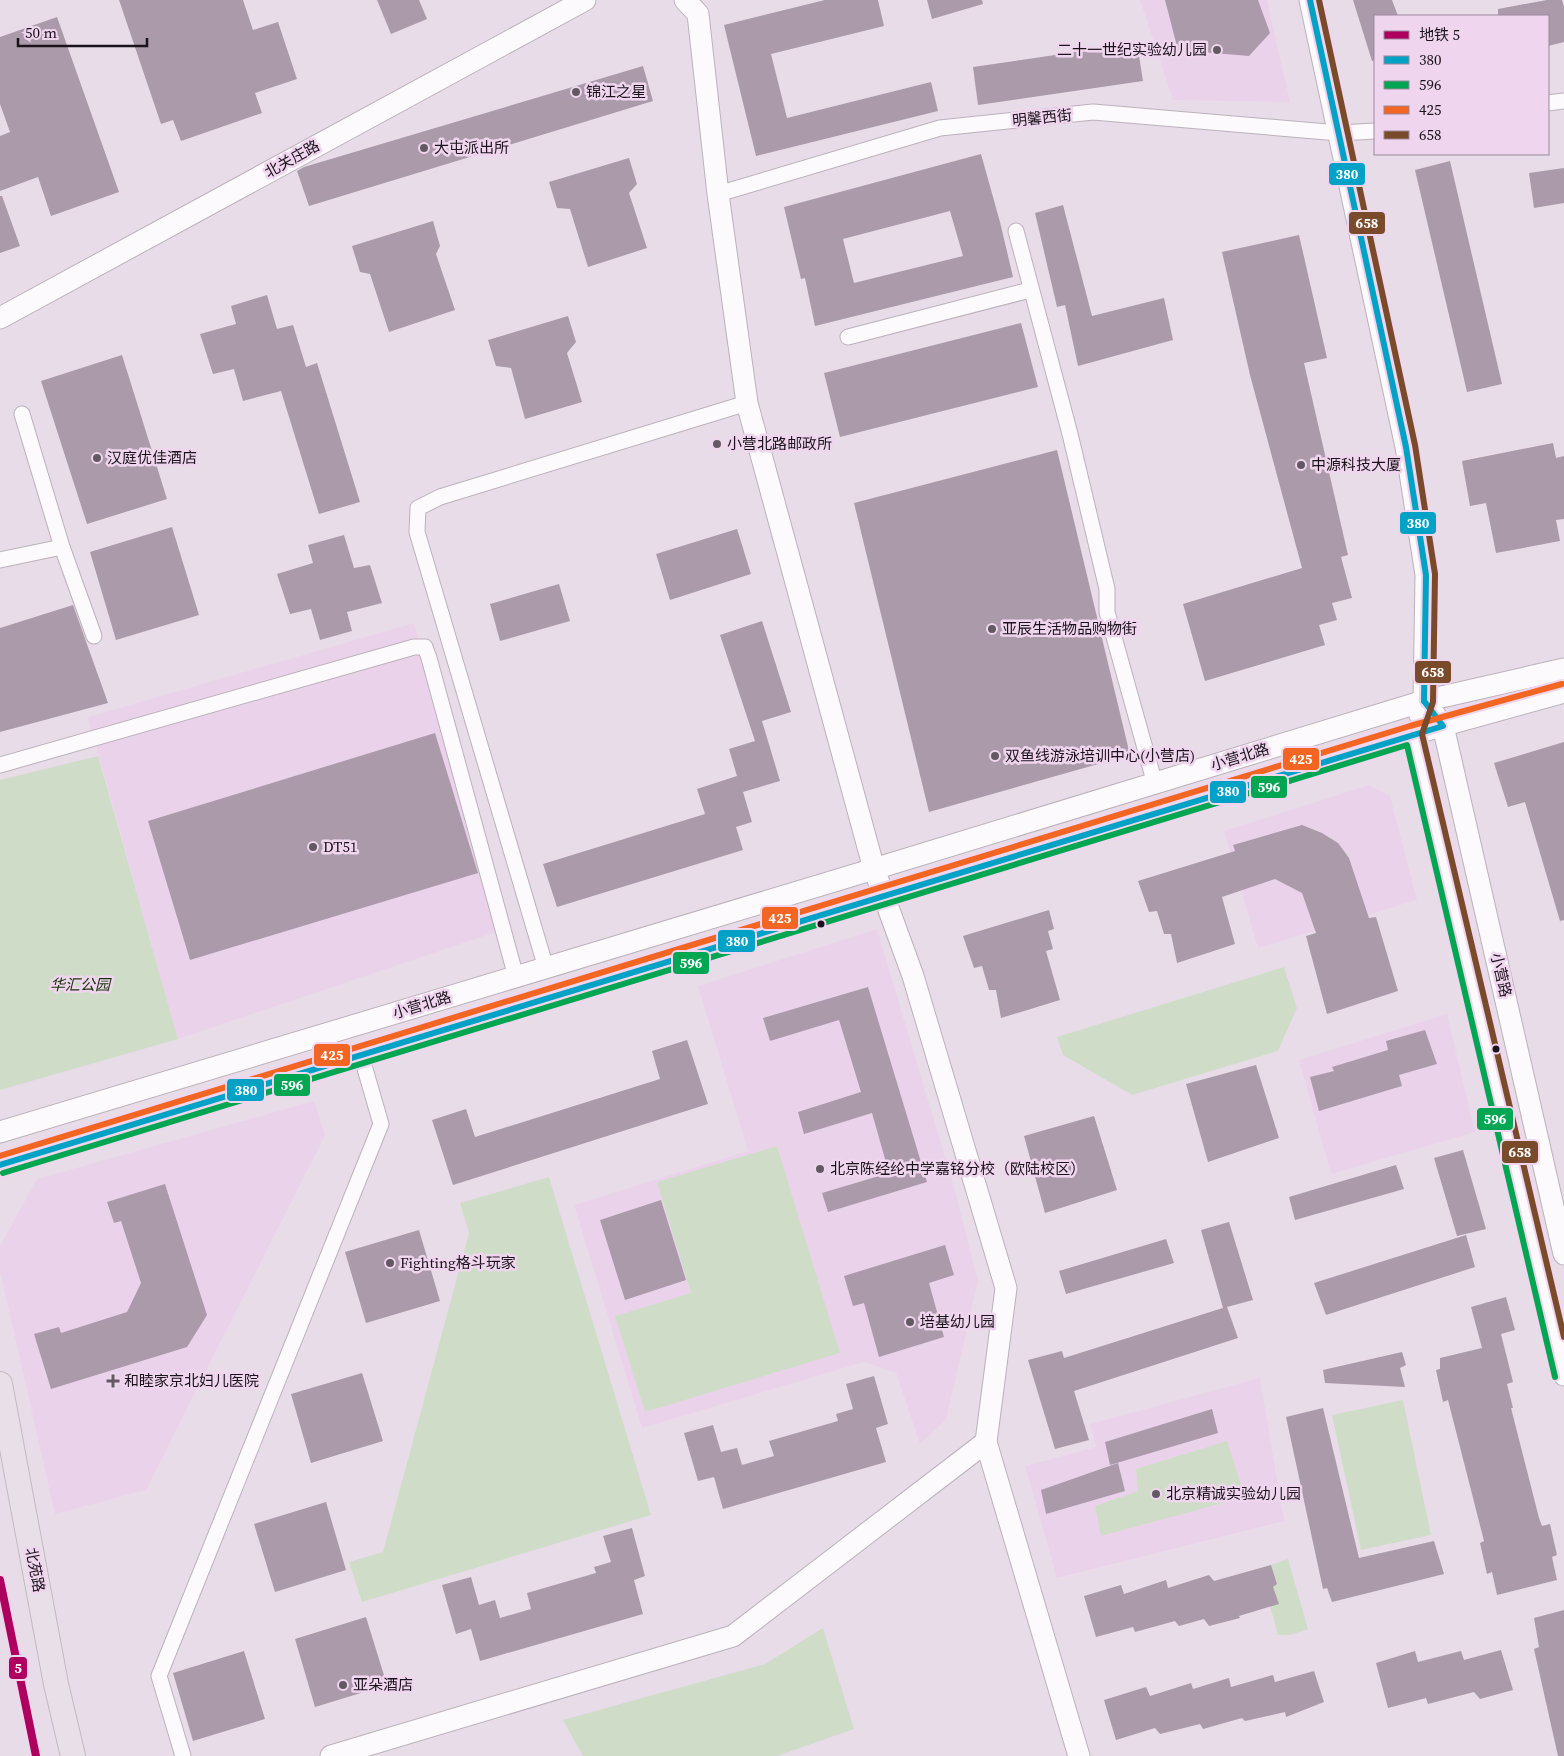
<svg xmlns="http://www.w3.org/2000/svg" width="1564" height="1756" viewBox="0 0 1564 1756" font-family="'Source Serif 4','Noto Sans SC',serif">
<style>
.built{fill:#ead3ea}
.green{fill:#cfddc8}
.building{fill:#aa9aaa;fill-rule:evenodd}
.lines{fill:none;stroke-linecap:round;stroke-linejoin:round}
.street-casing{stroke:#bbb1bb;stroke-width:17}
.secondary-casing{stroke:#bbb1bb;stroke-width:23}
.primary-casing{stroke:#c1bac1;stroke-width:26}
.street{stroke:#fcfafc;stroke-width:15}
.secondary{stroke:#fcfafc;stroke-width:21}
.primary{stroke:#e8dfe8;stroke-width:24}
.bus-1-casing{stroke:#efd6ee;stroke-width:10}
.bus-2-casing{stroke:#efd6ee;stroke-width:10}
.bus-3-casing{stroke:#efd6ee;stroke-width:10}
.bus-4-casing{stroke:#efd6ee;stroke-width:10}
.bus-1{stroke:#01a2c5;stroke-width:6}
.bus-2{stroke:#00a651;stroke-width:6}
.bus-3{stroke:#f26522;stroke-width:6}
.bus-4{stroke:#7a4b2a;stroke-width:6}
.metro-1-casing{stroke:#efd6ee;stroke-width:11}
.metro-1{stroke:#ae005f;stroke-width:8}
.poi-dot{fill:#635963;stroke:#efd6ee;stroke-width:2}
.bus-dot{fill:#1b131b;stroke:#efd6ee;stroke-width:2}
.labels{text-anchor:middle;stroke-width:5;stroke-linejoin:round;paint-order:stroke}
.poi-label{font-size:15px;fill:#1b131b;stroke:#efd6ee;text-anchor:start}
.street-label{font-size:15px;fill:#1b131b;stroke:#efd6ee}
.park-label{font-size:15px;font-style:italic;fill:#143206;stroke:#efd6ee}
.line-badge{stroke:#efd6ee;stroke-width:2}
.badge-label{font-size:14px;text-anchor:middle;font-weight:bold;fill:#fff}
</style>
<rect width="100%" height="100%" fill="#e9dce9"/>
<!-- built -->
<g class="built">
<path d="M1140,0H1267L1290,102L1173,100Z"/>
<path d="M414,623L508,928L178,1039L88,717Z"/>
<path d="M1369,785L1390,796L1417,900L1258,948L1224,831Z"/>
<path d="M877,929L954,1187L978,1281L946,1420L920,1444L896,1373L864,1362L642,1428L574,1205L748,1151L698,986Z"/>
<path d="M1447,1014L1475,1132L1331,1174L1299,1060Z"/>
<path d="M314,1101L325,1135L146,1490L55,1514L0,1271V1246L37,1179Z"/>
<path d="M1260,1378L1284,1521L1057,1578L1025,1466L1096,1447L1090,1424Z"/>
</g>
<!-- green -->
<g class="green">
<path d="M98,756L178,1039L0,1090V780Z"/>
<path d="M1284,967L1297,1008L1278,1051L1132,1095L1063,1055L1057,1037Z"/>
<path d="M777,1146L840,1353L645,1412L615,1316L691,1293L657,1182Z"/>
<path d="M549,1177L651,1515L362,1602L349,1562L383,1552L469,1233L460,1203Z"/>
<path d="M1403,1400L1431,1535L1361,1550L1332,1415Z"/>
<path d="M1227,1441L1245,1497L1101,1536L1095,1506L1138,1491L1136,1469Z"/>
<path d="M1288,1559L1308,1629L1290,1635H1278L1270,1606L1273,1587L1277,1583L1271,1565Z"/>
<path d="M823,1628L854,1729L777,1756H583L563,1720L765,1664Z"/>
</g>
<!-- building -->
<g class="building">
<path d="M119,0H243L253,30L278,22L297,79L255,93L262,113L181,141L173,120L161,124Z"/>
<path d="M377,0H419L427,19L391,34Z"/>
<path d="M825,0H878L884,26L771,54L787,118L931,82L938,111L756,156L724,25Z"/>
<path d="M927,0H982L983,4L932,19Z"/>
<path d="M1165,0H1258L1270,33L1249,56L1178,50Z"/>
<path d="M1353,0H1392L1398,16H1375V60L1372,61Z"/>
<path d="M1547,0H1562L1564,7V42L1548,46V16H1498V9Z"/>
<path d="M57,17L119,192L51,216L38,177L0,191V136L10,132L0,104V37Z"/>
<path d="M1137,43L1143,81L978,105L973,67Z"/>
<path d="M643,66L653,101L309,206L297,171L304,167Z"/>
<path d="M981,154L1000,222L1013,277L815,326L805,278L801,279L784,207ZM950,211L963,256L854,283L843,239Z"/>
<path d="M629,158L637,184L629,193L647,248L588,267L570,209L557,208L549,182Z"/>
<path d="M1450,161L1502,384L1467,392L1415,170Z"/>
<path d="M1564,168V203L1534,208L1529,173Z"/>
<path d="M0,196H2L20,246L0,253Z"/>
<path d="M1063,205L1092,316L1164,298L1173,340L1078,366L1065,305L1057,307L1035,213Z"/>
<path d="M433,221L440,246L436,254L455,310L389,332L370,274L360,272L352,246Z"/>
<path d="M1299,235L1327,358L1304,363L1348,555L1341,557L1352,598L1332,603L1337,620L1319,625L1325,645L1205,681L1183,604L1302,568L1250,375L1222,252Z"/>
<path d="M267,295L277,329L293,325L306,367L317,363L360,502L319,514L281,391L243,401L234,369L213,374L200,334L236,324L231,306Z"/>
<path d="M568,316L576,342L567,353L582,402L525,419L511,368L496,366L488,340Z"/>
<path d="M1021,323L1038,387L840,437L824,373Z"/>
<path d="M122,355L167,499L87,524L41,381Z"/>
<path d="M1553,443L1556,458L1564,456V519L1556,520L1560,541L1496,553L1486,503L1470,506L1462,461Z"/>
<path d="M1057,450L1130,755L929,812L854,503Z"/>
<path d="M172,527L199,615L116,640L90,552Z"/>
<path d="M737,529L751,574L670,600L656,554Z"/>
<path d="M344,535L354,568L370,565L382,603L347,612L352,631L320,640L311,609L290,614L277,574L313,563L308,545Z"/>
<path d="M559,584L570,621L500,641L490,604Z"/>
<path d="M73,605L108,703L0,732V628Z"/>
<path d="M762,621L791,712L762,721L780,781L743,792L752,822L736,827L743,850L557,907L543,864L705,814L697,789L737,776L729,749L755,741L720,635Z"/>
<path d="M435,733L478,873L190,960L148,821Z"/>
<path d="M1564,742V920L1560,921L1525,802L1508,807L1494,763Z"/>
<path d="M1302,825L1322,833L1338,843L1349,858L1369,918L1376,917L1398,991L1327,1014L1306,936L1316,933L1302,893L1275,879L1222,897L1235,944L1177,963L1171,934H1164L1157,911L1149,912L1138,881L1235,851L1233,845Z"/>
<path d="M1049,910L1054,929L1048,931L1053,949L1046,951L1060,1000L1001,1018L996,990H989L982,966L974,968L963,936Z"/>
<path d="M868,987L927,1182L828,1212L822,1193L889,1173L872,1113L804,1134L798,1112L861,1092L839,1020L770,1041L763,1018Z"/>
<path d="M1425,1030L1437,1064L1399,1075L1402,1086L1319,1111L1310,1077L1334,1071L1332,1067L1388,1050L1386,1041Z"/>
<path d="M687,1040L708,1104L453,1185L432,1120L466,1109L475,1137L660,1079L652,1051Z"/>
<path d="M1256,1065L1279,1138L1208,1162L1186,1084Z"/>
<path d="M1094,1116L1117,1190L1045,1213L1024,1136Z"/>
<path d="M1463,1150L1486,1229L1457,1236L1434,1158Z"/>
<path d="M1396,1165L1404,1189L1295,1220L1289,1197Z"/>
<path d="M165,1184L207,1315L187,1347L51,1389L34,1334L59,1327L61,1333L127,1312L141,1283L121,1221L114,1223L107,1202Z"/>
<path d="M661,1200L686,1280L625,1300L600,1220Z"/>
<path d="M1229,1222L1253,1300L1227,1307L1238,1338L1074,1391L1089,1440L1055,1449L1028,1360L1062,1351L1064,1358L1226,1307L1223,1308L1201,1230Z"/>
<path d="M419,1230L440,1301L366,1323L345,1252Z"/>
<path d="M1466,1235L1475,1267L1326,1315L1314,1283Z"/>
<path d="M1166,1239L1174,1263L1066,1294L1059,1271Z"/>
<path d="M945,1245L954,1275L929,1283L944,1337L879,1357L864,1303L853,1306L844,1276Z"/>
<path d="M1506,1297L1515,1330L1501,1334L1513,1382L1507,1384L1513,1408H1511L1539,1518L1542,1526L1550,1524L1557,1555L1552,1557L1557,1580L1497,1595L1492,1572L1487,1574L1480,1543L1484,1541L1448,1400L1443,1402L1436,1370L1440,1369V1358L1482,1348L1471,1307Z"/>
<path d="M1402,1352L1406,1365L1400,1368L1405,1387L1325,1383L1323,1370Z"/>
<path d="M362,1373L383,1441L311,1463L291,1394Z"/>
<path d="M874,1376L888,1424L876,1428L886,1462L723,1509L714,1477L698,1481L684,1433L713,1425L721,1452L737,1448L742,1465L774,1456L769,1441L838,1421L836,1414L853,1409L846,1384Z"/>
<path d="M1323,1408L1359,1558L1434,1541L1444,1574L1332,1602L1327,1588L1323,1589L1286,1417Z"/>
<path d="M1212,1409L1218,1433L1110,1465L1105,1442Z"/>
<path d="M1118,1463L1125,1491L1046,1514L1041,1490Z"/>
<path d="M326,1502L346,1570L275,1592L254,1524Z"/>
<path d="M632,1528L645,1576L634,1580L643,1614L480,1661L471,1629L456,1634L442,1585L471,1577L479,1605L495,1600L500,1618L531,1609L527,1593L596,1573L594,1567L611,1562L603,1536Z"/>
<path d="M1271,1565L1277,1584L1273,1587L1279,1604L1239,1616L1240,1618L1209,1626L1204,1619L1179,1626L1175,1621L1135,1632L1133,1627L1096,1637L1084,1596L1121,1585L1124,1594L1166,1580L1168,1588L1209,1575L1214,1581Z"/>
<path d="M1564,1610V1756H1558L1534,1649L1539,1647L1534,1618Z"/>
<path d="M366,1617L387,1685L315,1707L295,1639Z"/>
<path d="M1501,1650L1513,1690L1480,1699L1474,1692L1428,1704L1426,1698L1388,1708L1376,1663L1415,1651L1418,1662L1461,1651L1464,1660Z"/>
<path d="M244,1651L265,1719L193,1741L173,1673Z"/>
<path d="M1314,1671L1324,1702L1286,1717L1285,1712L1245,1721L1242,1718L1203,1729L1200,1724L1160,1734L1155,1728L1116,1740L1104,1700L1146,1687L1150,1696L1191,1683L1193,1689L1229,1678L1231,1687L1273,1675L1275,1682Z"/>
</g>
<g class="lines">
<defs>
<g id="street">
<path d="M1548,103L1564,101"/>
<path d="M718,194L940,128L1093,112L1339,133L1375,131"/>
<path d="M1016,231L1070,434L1107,589V612L1155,784"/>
<path d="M848,337L1030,290"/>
<path d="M62,547L94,636"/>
<path d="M0,560L62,547L22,414"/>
<path d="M0,765L414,647H425L429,658L516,977"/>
<path d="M546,968L417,532L418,508L440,497L747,403"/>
<path d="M183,1756L159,1676L381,1124L361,1055"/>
</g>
<g id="secondary">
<path d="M1310,0L1406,447L1426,575L1424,701L1420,715"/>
<path d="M0,318L585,0"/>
<path d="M1435,715L1443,726L1564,1254"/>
<path d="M1413,734L1564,1375"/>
<path d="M0,1132L874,869L1424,701L1564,669"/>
<path d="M0,1165L1413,734L1564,692"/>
<path d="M986,1442L1079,1756"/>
<path d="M331,1756L733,1636L986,1442L1006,1288L913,976L874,869L747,403L718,194L698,14L685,0"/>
</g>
<path id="primary" d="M0,1384L56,1684L73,1756"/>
</defs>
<!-- street casing -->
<use href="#street" class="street-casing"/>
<!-- secondary casing -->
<use href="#secondary" class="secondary-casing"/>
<!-- primary casing -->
<use href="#primary" class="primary-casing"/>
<!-- street -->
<use href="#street" class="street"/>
<!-- secondary -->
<use href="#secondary" class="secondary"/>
<!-- primary -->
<use href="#primary" class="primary"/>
<defs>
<g id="bus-1">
<path d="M1310,0L1406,447L1426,575L1424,701"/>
<path d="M0,1165L1443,726L1424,701"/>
</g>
<path id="bus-2" d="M3,1173L1407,745L1555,1377"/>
<path id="bus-3" d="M0,1156L1410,726L1562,684"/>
<path id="bus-4" d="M1319,0L1415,445L1435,574L1433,702L1422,734L1564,1337"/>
</defs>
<!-- bus-1 casing -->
<use href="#bus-1" class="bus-1-casing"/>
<!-- bus-2 casing -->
<use href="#bus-2" class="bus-2-casing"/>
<!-- bus-3 casing -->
<use href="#bus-3" class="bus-3-casing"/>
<!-- bus-4 casing -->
<use href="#bus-4" class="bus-4-casing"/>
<!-- bus-1 -->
<use href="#bus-1" class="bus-1"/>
<!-- bus-2 -->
<use href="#bus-2" class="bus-2"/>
<!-- bus-3 -->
<use href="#bus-3" class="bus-3"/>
<!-- bus-4 -->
<use href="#bus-4" class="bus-4"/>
<defs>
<path id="metro-1" d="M0,1580L36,1756"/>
</defs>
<!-- metro-1 casing -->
<use href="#metro-1" class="metro-1-casing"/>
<!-- metro-1 -->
<use href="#metro-1" class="metro-1"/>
</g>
<!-- markers -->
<g class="poi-dot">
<circle cx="1217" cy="50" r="5"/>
<circle cx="576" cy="92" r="5"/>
<circle cx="424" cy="148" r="5"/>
<circle cx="717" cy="444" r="5"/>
<circle cx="97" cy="458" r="5"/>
<circle cx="1301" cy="465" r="5"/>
<circle cx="992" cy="629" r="5"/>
<circle cx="995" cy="756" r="5"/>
<circle cx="313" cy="847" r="5"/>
<circle cx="820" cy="1169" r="5"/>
<circle cx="390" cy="1263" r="5"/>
<circle cx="910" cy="1322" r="5"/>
<path d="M110.5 1373.5h5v5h5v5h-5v5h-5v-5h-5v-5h5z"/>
<circle cx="1156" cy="1494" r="5"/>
<circle cx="343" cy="1685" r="5"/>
</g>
<g class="bus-dot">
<circle cx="821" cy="924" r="4.5"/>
<circle cx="1496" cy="1049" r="4.5"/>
</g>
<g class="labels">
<!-- poi labels -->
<g class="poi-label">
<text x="1207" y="55" text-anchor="end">二十一世纪实验幼儿园</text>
<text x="586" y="97">锦江之星</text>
<text x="434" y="153">大屯派出所</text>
<text x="727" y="449">小营北路邮政所</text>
<text x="107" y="463">汉庭优佳酒店</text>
<text x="1311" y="470">中源科技大厦</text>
<text x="1002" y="634">亚辰生活物品购物街</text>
<text x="1005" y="761">双鱼线游泳培训中心(小营店)</text>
<text x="323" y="852">DT51</text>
<text x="830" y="1174">北京陈经纶中学嘉铭分校（欧陆校区）</text>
<text x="400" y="1268">Fighting格斗玩家</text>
<text x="920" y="1327">培基幼儿园</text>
<text x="124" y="1386">和睦家京北妇儿医院</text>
<text x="1166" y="1499">北京精诚实验幼儿园</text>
<text x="353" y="1690">亚朵酒店</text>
</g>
<!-- street labels -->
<g class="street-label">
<text transform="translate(1042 118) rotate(-6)" y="5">明馨西街</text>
<text transform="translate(292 159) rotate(-29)" y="5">北关庄路</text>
<text transform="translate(1240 757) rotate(-17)" y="5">小营北路</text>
<text transform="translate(1501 975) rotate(77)" y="5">小营路</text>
<text transform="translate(422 1005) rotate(-17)" y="5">小营北路</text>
<text transform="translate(35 1570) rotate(79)" y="5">北苑路</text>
</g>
<!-- park labels -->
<g class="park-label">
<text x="80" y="990">华汇公园</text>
</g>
</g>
<g class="line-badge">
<rect x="1328" y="162" width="38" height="24" rx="5" fill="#01a2c5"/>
<rect x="1348" y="211" width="38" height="24" rx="5" fill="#7a4b2a"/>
<rect x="1399" y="511" width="38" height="24" rx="5" fill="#01a2c5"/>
<rect x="1414" y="660" width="38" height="24" rx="5" fill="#7a4b2a"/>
<rect x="1282" y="747" width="38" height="24" rx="5" fill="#f26522"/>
<rect x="1250" y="775" width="38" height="24" rx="5" fill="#00a651"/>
<rect x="1209" y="780" width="38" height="24" rx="5" fill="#01a2c5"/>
<rect x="761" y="906" width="38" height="24" rx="5" fill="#f26522"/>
<rect x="717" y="929" width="39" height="24" rx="5" fill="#01a2c5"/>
<rect x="672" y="951" width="38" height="24" rx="5" fill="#00a651"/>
<rect x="313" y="1043" width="38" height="24" rx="5" fill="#f26522"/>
<rect x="273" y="1073" width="38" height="24" rx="5" fill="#00a651"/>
<rect x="226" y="1078" width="39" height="24" rx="5" fill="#01a2c5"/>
<rect x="1476" y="1107" width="38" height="24" rx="5" fill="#00a651"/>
<rect x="1501" y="1140" width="38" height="24" rx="5" fill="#7a4b2a"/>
<rect x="8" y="1656" width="20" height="24" rx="5" fill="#ae005f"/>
</g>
<g class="badge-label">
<text x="1347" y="179">380</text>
<text x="1367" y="228">658</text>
<text x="1418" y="528">380</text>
<text x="1433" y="677">658</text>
<text x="1301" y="764">425</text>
<text x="1269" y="792">596</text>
<text x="1228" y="796">380</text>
<text x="780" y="923">425</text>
<text x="737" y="946">380</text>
<text x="691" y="968">596</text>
<text x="332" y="1060">425</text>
<text x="292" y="1090">596</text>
<text x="246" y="1095">380</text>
<text x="1495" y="1124">596</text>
<text x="1520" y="1157">658</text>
<text x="18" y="1673">5</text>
</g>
<!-- legend -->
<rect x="1374" y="15" width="175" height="140" fill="#efd6ee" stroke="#9a889a"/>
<rect x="1384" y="31" width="25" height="8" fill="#ae005f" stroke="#9a889a"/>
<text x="1419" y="40" font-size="15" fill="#1b131b">地铁 5</text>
<rect x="1384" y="56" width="25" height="8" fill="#01a2c5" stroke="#9a889a"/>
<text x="1419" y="65" font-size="15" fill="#1b131b">380</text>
<rect x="1384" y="81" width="25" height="8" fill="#00a651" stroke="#9a889a"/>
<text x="1419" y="90" font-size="15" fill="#1b131b">596</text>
<rect x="1384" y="106" width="25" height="8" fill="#f26522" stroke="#9a889a"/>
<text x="1419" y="115" font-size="15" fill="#1b131b">425</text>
<rect x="1384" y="131" width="25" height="8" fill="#7a4b2a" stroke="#9a889a"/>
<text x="1419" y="140" font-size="15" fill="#1b131b">658</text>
<!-- scale -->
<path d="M18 38v8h129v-8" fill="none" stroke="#1b131b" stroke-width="2.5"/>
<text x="25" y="38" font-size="15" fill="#1b131b" stroke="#efd6ee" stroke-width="4" paint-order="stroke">50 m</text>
</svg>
